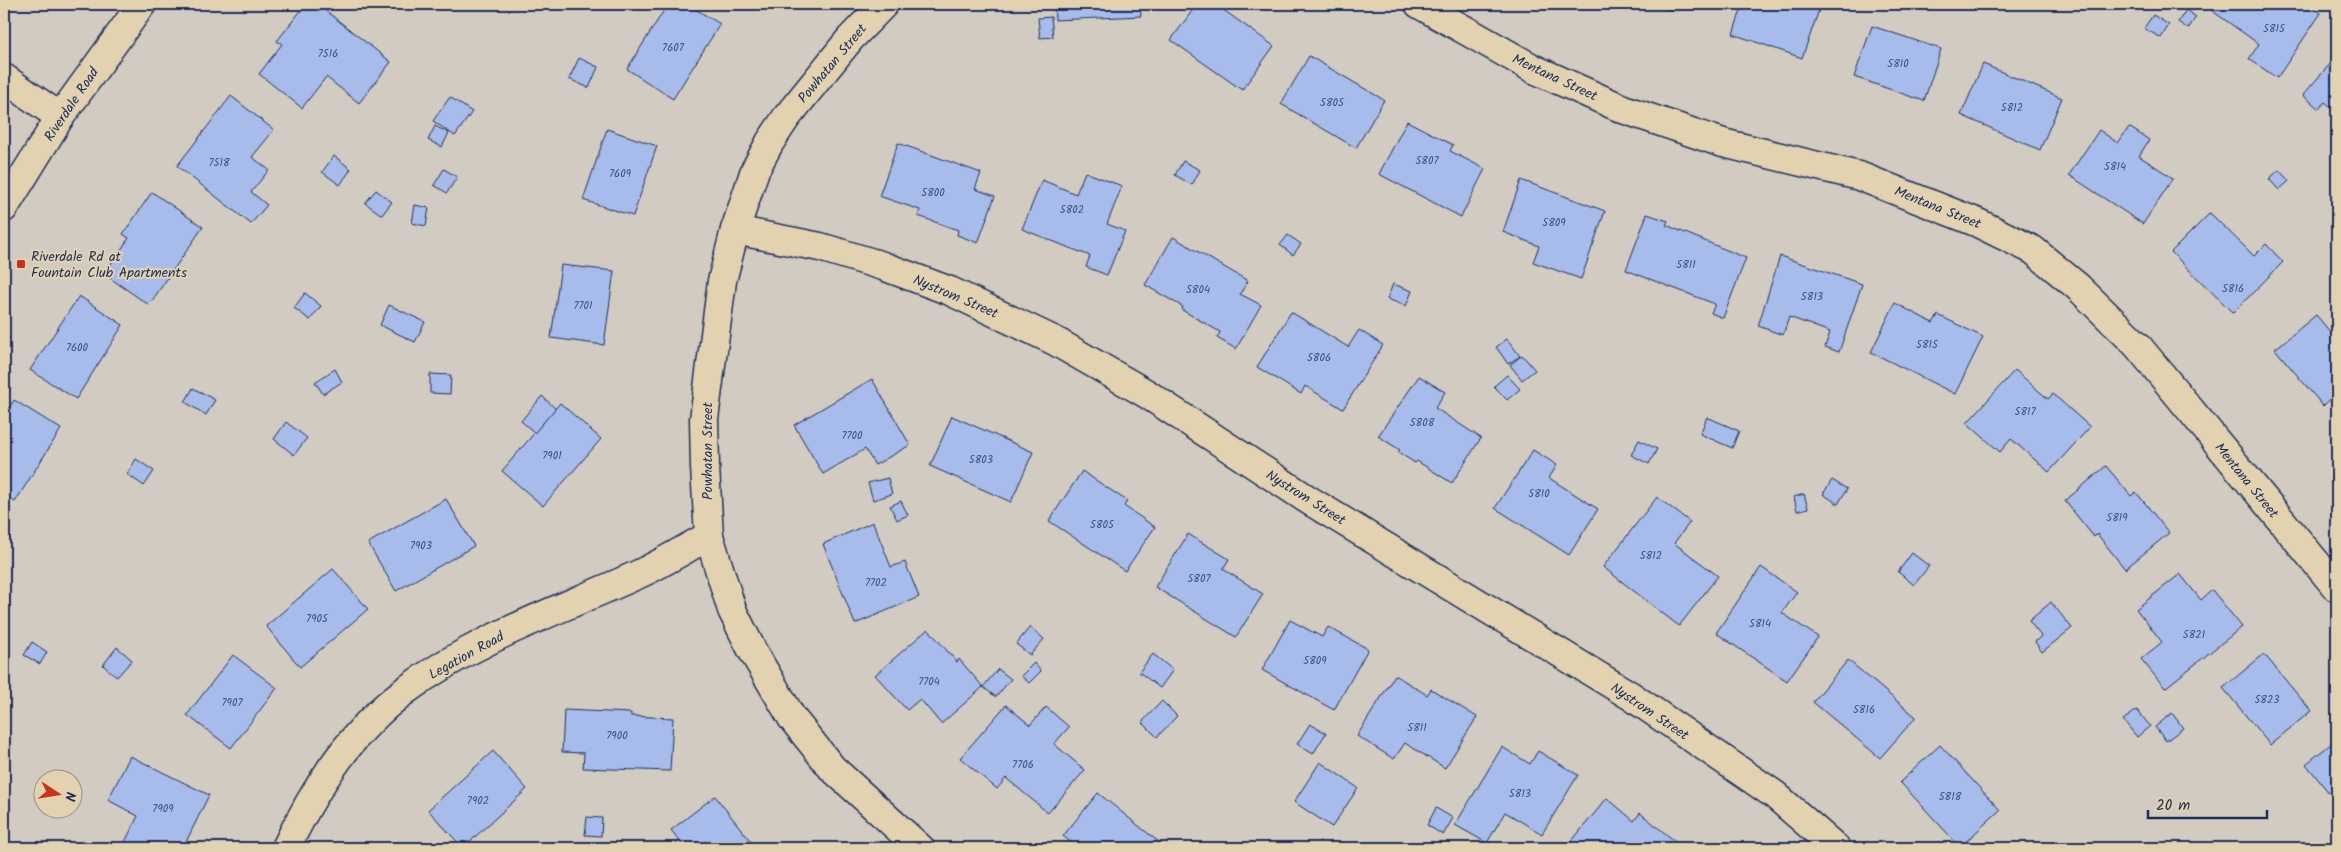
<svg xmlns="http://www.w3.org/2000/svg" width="2341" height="852" viewBox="0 0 2341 852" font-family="Kalam,sans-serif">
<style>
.building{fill:#a7bcea;stroke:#1b2f5e}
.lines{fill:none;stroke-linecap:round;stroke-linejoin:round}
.minor-casing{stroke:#1b2f5e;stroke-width:31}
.major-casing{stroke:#1b2f5e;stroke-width:31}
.minor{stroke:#e3d2af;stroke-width:28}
.major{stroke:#e3d2af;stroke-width:28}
.poi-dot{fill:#c8321e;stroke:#e3d2af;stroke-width:2}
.labels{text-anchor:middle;stroke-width:4;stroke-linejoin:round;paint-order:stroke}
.number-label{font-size:11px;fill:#3e5281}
.street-label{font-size:14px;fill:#1b2f5e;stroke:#e3d2af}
.poi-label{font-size:14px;fill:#1b2f5e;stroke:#e3d2af;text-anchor:start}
</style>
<rect width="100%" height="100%" fill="#d1cbc1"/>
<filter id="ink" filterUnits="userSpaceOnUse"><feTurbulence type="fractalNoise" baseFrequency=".02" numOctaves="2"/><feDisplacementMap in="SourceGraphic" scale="10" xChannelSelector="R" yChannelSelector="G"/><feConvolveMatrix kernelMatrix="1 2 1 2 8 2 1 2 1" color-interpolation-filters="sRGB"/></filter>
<g filter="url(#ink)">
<!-- building -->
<g class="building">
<path d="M306,4H317L391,62L359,103L326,77L302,108L259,74L282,44L277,41Z"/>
<path d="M668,4H687L720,24L673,99L627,69Z"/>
<path d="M1054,4H1140L1141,16L1055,20Z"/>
<path d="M1197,4H1215L1274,46L1242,90L1171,40Z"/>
<path d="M1653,4H1677L1674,11Z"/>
<path d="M1743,4H1812L1820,7L1802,58L1733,34Z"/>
<path d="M2215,4H2308L2321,13L2277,78L2249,59L2259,44L2211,10Z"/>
<path d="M2186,10L2196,17L2188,29L2178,22Z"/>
<path d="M2153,15L2169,25L2161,38L2144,28Z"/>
<path d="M1051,17L1053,37L1040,38L1038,18Z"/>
<path d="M1872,26L1941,49L1924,101L1854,77Z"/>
<path d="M1309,56L1384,100L1356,148L1281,104Z"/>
<path d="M2337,56V113L2325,102L2319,109L2303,95Z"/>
<path d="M579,58L598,67L589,88L569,79Z"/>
<path d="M1983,64L2062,98L2040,150L1961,115Z"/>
<path d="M231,96L274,130L252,157L269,170L251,192L267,205L251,224L177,166Z"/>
<path d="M450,97L472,112L455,136L433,121Z"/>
<path d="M1407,121L1453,145L1450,151L1485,169L1461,217L1379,174Z"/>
<path d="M435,126L449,133L442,147L428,140Z"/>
<path d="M2129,127L2149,140L2139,156L2173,178L2143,224L2069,175L2099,130L2118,143Z"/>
<path d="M607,129L657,146L633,216L583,200Z"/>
<path d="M898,143L981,173L975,189L995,196L978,243L957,235L958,230L918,216L920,210L879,196Z"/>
<path d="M334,156L351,169L340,185L322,172Z"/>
<path d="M1183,161L1200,170L1192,185L1175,175Z"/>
<path d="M444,169L457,177L447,193L434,185Z"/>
<path d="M2279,170L2289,181L2279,190L2269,179Z"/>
<path d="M1085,172L1122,186L1107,224L1125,231L1107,275L1086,267L1090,256L1022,229L1042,180L1076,194Z"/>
<path d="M1521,180L1605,211L1581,279L1533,262L1539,246L1503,232Z"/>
<path d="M376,190L392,202L382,215L365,203Z"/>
<path d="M152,192L203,227L149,305L104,274L129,238L123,234Z"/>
<path d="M415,205L429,208L426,226L412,223Z"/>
<path d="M2210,213L2254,256L2266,244L2283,262L2233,313L2171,252Z"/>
<path d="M1647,214L1668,221L1666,225L1746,258L1723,318L1711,313L1715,304L1626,270Z"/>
<path d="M1288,235L1301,244L1293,255L1280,245Z"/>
<path d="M1173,237L1248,281L1240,294L1261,305L1236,349L1217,338L1220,332L1182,310L1183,307L1145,285Z"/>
<path d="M1780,256L1862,284L1839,352L1825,347L1830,332L1789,317L1783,335L1758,326Z"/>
<path d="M561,265L614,271L604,345L551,338Z"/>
<path d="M1393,284L1412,291L1406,306L1387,299Z"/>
<path d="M305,293L321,306L310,320L294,308Z"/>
<path d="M79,296L123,325L76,399L30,370Z"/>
<path d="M1895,303L1933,323L1938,315L1983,337L1955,394L1871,352Z"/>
<path d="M389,305L425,322L415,342L380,325Z"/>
<path d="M1291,312L1348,347L1359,330L1383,345L1343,409L1305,386L1301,394L1257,367Z"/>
<path d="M2316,315L2337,340V393L2323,406L2275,349Z"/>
<path d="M1507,339L1520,356L1508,364L1496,347Z"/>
<path d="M1522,355L1535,370L1522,380L1510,365Z"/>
<path d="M335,369L342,382L323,394L315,382Z"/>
<path d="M2015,370L2048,399L2053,394L2090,427L2049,472L2011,439L2000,452L1967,423Z"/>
<path d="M430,374L451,375L450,394L430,393Z"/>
<path d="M1507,375L1520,389L1507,400L1494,386Z"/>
<path d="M1419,376L1445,392L1435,408L1481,438L1452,483L1417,461L1415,463L1398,452L1400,450L1378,436Z"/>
<path d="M872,379L910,445L875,465L865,449L823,474L794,425Z"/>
<path d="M193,388L215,400L206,415L185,402Z"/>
<path d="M542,396L556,409L535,433L521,421Z"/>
<path d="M14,400L61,429L15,502L4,495V416Z"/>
<path d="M560,403L601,439L543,506L502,471Z"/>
<path d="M952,416L1033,452L1011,502L930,466Z"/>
<path d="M1707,417L1739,431L1732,448L1700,434Z"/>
<path d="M286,422L307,438L294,455L274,439Z"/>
<path d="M1639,440L1657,449L1649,464L1631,455Z"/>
<path d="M1533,450L1557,465L1549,478L1598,509L1569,555L1495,508Z"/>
<path d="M136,459L154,471L144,486L127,474Z"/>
<path d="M2106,466L2131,496L2136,492L2169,533L2125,569L2097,534L2094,537L2065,501Z"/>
<path d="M1082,471L1127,501L1124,506L1155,527L1125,571L1049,521Z"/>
<path d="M888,478L892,494L873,500L868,483Z"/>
<path d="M1832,480L1847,489L1838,504L1823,494Z"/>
<path d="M1804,494L1808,508L1797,511L1794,497Z"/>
<path d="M1657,497L1690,522L1674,543L1718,576L1679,626L1603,567Z"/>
<path d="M446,499L474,546L396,591L368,543Z"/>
<path d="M901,501L908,515L897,520L890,506Z"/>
<path d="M873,522L891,567L905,562L919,597L855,624L823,544Z"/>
<path d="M1188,534L1229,559L1223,569L1263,594L1236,637L1155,587Z"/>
<path d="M1912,553L1929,566L1914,585L1898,572Z"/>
<path d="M1761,567L1797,592L1782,613L1818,637L1787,681L1716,633Z"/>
<path d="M333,569L368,609L300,667L266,626Z"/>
<path d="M2180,574L2201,600L2212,590L2242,627L2165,688L2141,659L2162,642L2136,609Z"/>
<path d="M2051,602L2072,628L2042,652L2035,642L2041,636L2029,621Z"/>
<path d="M1290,620L1322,637L1328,627L1368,649L1334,710L1262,670Z"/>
<path d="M1030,627L1044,639L1030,655L1016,644Z"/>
<path d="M928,629L957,662L959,659L983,687L941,724L920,699L907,710L875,675Z"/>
<path d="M32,642L47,652L40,664L24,655Z"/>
<path d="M117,647L132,660L117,677L103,665Z"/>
<path d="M1153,654L1173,670L1160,688L1139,672Z"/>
<path d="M2264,654L2311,711L2270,745L2223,688Z"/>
<path d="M233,655L277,688L231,748L187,715Z"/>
<path d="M1848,660L1916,717L1880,758L1813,702Z"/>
<path d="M1034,663L1041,671L1029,683L1021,676Z"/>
<path d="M998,669L1011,679L996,697L983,687Z"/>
<path d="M1395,675L1427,695L1431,689L1477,717L1445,768L1405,743L1394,759L1357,736Z"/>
<path d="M1162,701L1177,716L1157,737L1142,722Z"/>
<path d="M1006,705L1030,725L1046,707L1069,727L1054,744L1085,770L1048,813L1006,778L997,789L960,758Z"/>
<path d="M564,710L631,713V716L673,718L670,771L583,768L584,753L562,752Z"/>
<path d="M2137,710L2150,726L2137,737L2123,720Z"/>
<path d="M2172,713L2183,728L2166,741L2155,727Z"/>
<path d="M1310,724L1326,733L1313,754L1297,744Z"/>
<path d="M2337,739V803L2306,764Z"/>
<path d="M1940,745L2000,810L1960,847L1900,782Z"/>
<path d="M1502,747L1530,764L1538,751L1578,775L1542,834L1505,812L1487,843L1455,825Z"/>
<path d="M493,751L527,789L463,848L428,810Z"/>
<path d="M130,756L209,795L183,848H122L138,816L108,800Z"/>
<path d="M1320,762L1358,788L1332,827L1294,802Z"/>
<path d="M1098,793L1165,847L1164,848H1078L1063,836Z"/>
<path d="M715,796L756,848H685L671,830Z"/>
<path d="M1607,798L1634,821L1640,813L1681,846L1680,848H1566Z"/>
<path d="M1436,808L1453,818L1443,835L1427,825Z"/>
<path d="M587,817L602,818L601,836L585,835Z"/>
</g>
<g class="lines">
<defs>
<g id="minor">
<path d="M884,4L850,39L786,118L770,142L755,170L735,230L722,281L704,419L705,467L709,536L732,610L752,650L792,718L832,768L920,848"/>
<path d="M1419,4L1534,69L1623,109L1723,143L1859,176L1976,222L2033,250L2078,287L2137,345L2337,588"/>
<path d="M4,78L60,117"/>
<path d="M735,230L820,247L883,266L950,291L1055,341L1147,394L1307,499L1631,696L1775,795L1836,848"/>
<path d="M286,848C314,789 351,730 406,690C476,638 560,610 639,574C663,563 686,548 709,536"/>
</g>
<path id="major" d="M4,208L60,117L142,4"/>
</defs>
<!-- minor casing -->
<use href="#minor" class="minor-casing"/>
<!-- major casing -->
<use href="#major" class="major-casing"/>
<!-- minor -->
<use href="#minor" class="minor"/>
<!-- major -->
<use href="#major" class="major"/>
</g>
</g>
<!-- markers -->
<rect class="poi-dot" x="16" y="259" width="10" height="10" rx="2.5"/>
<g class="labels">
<!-- number labels -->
<g class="number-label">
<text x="2274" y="32">5815</text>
<text x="673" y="51">7607</text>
<text x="328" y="57">7516</text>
<text x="1898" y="67">5810</text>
<text x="1332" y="106">5805</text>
<text x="2012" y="111">5812</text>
<text x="1427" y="164">5807</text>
<text x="219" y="166">7518</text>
<text x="2115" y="170">5814</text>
<text x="620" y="177">7609</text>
<text x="933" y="196">5800</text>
<text x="1072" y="213">5802</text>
<text x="1554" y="226">5809</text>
<text x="1686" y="268">5811</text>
<text x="2233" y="292">5816</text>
<text x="1198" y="293">5804</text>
<text x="1812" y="300">5813</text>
<text x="583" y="309">7701</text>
<text x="1927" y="348">5815</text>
<text x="77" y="351">7600</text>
<text x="1319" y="361">5806</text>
<text x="2025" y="415">5817</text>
<text x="1422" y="426">5808</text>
<text x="852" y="439">7700</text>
<text x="552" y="459">7901</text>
<text x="981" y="463">5803</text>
<text x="1539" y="497">5810</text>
<text x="2117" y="521">5819</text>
<text x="1102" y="528">5805</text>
<text x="421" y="549">7903</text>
<text x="1651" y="559">5812</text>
<text x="1199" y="582">5807</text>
<text x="876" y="586">7702</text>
<text x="317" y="622">7905</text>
<text x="1760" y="627">5814</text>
<text x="2194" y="638">5821</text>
<text x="1315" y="664">5809</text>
<text x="929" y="685">7704</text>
<text x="2267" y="703">5823</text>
<text x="232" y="706">7907</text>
<text x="1864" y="713">5816</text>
<text x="1417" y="731">5811</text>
<text x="617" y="739">7900</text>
<text x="1023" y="768">7706</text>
<text x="1520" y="797">5813</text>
<text x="1950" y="800">5818</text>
<text x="478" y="804">7902</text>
<text x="163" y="812">7909</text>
</g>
<!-- street labels -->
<g class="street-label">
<text transform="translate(832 63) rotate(-50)" y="5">Powhatan Street</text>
<text transform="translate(1555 77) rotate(25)" y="5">Mentana Street</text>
<text transform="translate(71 104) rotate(-56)" y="5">Riverdale Road</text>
<text transform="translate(1938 207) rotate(22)" y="5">Mentana Street</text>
<text transform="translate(956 296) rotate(23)" y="5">Nystrom Street</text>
<text transform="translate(707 451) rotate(-90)" y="5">Powhatan Street</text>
<text transform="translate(2247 480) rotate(51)" y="5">Mentana Street</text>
<text transform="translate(1306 497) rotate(32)" y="5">Nystrom Street</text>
<text transform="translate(466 655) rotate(-29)" y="5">Legation Road</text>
<text transform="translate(1650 711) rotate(34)" y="5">Nystrom Street</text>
</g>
<!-- poi labels -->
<g class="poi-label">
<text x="31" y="261">Riverdale Rd at<tspan x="31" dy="16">Fountain Club Apartments</tspan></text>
</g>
</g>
<!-- margin -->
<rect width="2341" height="852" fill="none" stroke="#e3d2af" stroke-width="20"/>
<rect x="10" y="10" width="2321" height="832" fill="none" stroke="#1b2f5e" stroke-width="2" filter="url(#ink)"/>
<!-- north arrow -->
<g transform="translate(58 794) rotate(102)"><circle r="24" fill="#e3d2af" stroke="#93918f"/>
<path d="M0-4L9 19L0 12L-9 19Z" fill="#c8321e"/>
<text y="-8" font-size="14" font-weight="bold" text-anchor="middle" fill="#1b2f5e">N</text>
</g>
<!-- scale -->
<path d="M2148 810v8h119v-8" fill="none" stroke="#1b2f5e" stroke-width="2.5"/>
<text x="2156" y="810" font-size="15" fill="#1b2f5e" stroke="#e3d2af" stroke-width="4" paint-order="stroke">20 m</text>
</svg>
